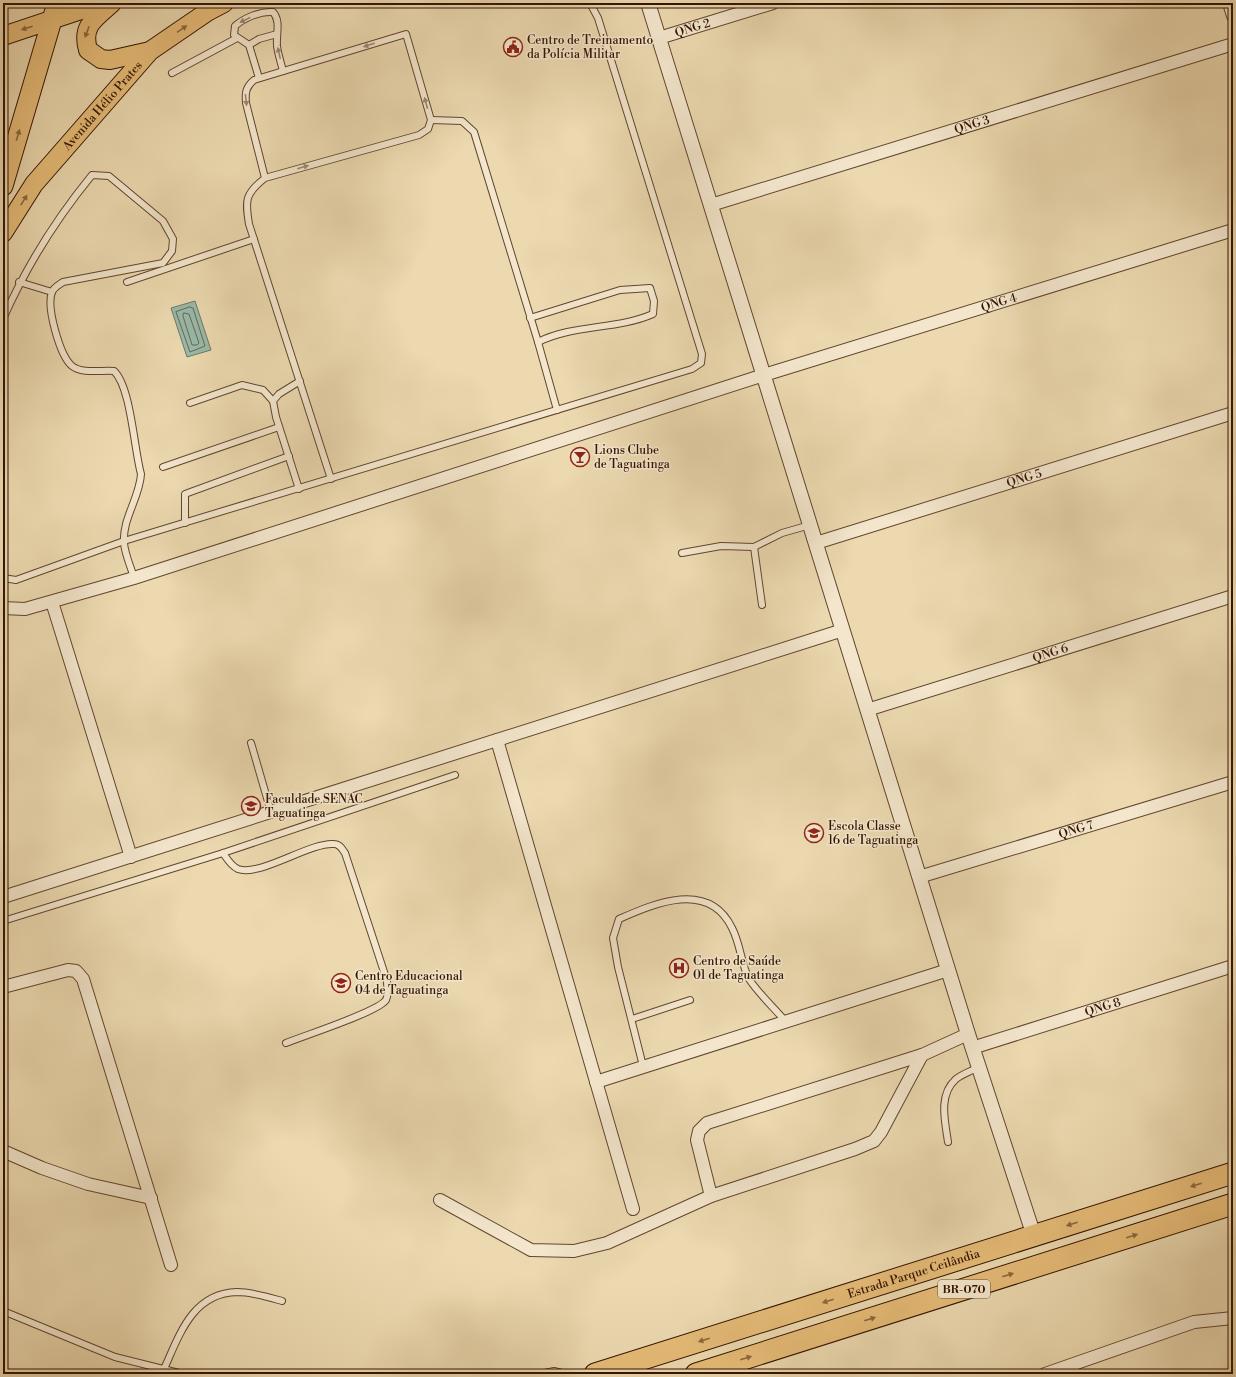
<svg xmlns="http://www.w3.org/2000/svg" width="1236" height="1377" viewBox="0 0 1236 1377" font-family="'Libre Bodoni',serif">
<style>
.water{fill:#99baaa;stroke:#707867}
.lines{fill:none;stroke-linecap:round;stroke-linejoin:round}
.shore{stroke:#666756;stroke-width:1}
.service-casing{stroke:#61452e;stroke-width:8}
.minor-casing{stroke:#61452e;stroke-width:14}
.tertiary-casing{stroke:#61452e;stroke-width:16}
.primary-casing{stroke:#331402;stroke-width:20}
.trunk-casing{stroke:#331402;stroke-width:21}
.motorway-casing{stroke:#331402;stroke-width:23}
.service{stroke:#f3e6cc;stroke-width:6}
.minor{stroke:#f3e6cc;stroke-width:12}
.tertiary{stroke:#f3e6cc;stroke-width:14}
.primary{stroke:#e6bc78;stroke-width:18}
.trunk{stroke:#e6bc78;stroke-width:19}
.motorway{stroke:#e6bc78;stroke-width:21}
.oneway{fill:#9d8871}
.oneway2{fill:#8c683d}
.labels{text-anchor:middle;stroke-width:3;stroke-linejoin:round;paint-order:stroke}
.shield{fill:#f3e6cc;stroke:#6d533f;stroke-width:1}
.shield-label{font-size:11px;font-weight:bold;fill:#331402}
.street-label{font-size:12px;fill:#331402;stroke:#f3e6cc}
.poi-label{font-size:12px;fill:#331402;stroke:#f3e6cc;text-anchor:start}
</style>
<rect width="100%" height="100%" fill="#ecd9b0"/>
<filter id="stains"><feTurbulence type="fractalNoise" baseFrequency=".005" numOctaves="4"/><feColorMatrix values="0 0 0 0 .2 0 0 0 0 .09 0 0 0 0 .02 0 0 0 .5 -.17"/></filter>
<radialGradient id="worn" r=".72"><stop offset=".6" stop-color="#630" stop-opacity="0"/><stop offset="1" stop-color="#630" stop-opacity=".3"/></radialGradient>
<!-- water -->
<path class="water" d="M195,301L211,350L187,357L171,308Z"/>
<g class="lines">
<!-- shore -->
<g class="shore">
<path d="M190,307L193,308L205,346L190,352L176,312Z"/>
<path d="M184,313L189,314L199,343L197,345H192L183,316Z"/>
</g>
<defs>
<g id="service">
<path d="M249,45L259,39L277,34"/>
<path d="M172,73L237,38"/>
<path d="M259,78L249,45L234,35L235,26C244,18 260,11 273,12C281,21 276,34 277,46C278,54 281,63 283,71"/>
<path d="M431,120L462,121L474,132L538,342"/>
<path d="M265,178L246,103C245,92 246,87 254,80L406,34L431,120L428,129L419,135L265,178C245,194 245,200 249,224L331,479"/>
<path d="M19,282L52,292"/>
<path d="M127,282L254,239"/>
<path d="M530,318L620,290L650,288L654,301L653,314C616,330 574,324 538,342L557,410"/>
<path d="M3,319C26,267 56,219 92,175L109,176L163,221L173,239L172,251L163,263L63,282C59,285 54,287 52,292C46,307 60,356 72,366C82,374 101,370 114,371C131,387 134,449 141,474C140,497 122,519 124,543C125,555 131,567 134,578"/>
<path d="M190,403L242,385L263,390L273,401"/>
<path d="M163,467L279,427"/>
<path d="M299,489L276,417L273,401L279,394L300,381"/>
<path d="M185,523V494L289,456"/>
<path d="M754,547L762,605"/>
<path d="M682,553L721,546L754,547L782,533L810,525"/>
<path d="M3,578L16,580L124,541L692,369L701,363L702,354L598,18L590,3"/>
<path d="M251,743L271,812"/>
<path d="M223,853C227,859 231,866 238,869C260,877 310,842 334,844C340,844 342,849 345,853L387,981C387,988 389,994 386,1000C378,1012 303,1036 286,1043"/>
<path d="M3,921L223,853L455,775"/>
<path d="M632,1019L690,1000"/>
<path d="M643,1066L618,967L613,938L619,919C655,903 709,880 732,928C740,943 741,962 748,977C754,989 777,1011 786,1022"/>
<path d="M948,1142C945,1121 938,1095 956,1079C962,1074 972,1071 978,1067"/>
<path d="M3,1311L115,1357L183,1374"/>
<path d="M164,1369C179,1336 192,1293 237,1292C252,1292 268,1297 282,1301"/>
<path d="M540,1374L554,1371L566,1374"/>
</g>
<g id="minor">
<path d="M1229,3L1233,16"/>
<path id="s1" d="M659,38L773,3"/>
<path id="s2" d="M711,205L1233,44"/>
<path id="s3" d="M816,543L1233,413"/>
<path d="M52,602L131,857"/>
<path id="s4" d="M3,608L25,609L134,578L764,375L1233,230"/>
<path id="s5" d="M867,710L1233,596"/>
<path d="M497,740L633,1209"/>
<path id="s6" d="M919,877L1233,782"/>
<path d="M3,897L843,630"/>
<path d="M3,987L68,970L76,971L83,979L171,1265"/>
<path id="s7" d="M972,1048L1233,966"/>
<path d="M596,1082L948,970"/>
<path d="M3,1151L42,1168L88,1184L151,1198"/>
<path d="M711,1196L697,1140L699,1131L707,1123L922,1055L968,1034"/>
<path d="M440,1200L531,1250L574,1251L607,1243L711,1196L855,1149L874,1141L881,1132L922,1055"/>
<path d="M1045,1374L1194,1322L1233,1318"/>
</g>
<path id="tertiary" d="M648,3L968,1034L1034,1236"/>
<g id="primary">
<path d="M112,3C95,19 81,25 88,50L101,59L110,60L150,51"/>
<path d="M3,36L102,3"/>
<path id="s8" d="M3,233L34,184L150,51L207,12L224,3"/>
</g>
<path id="trunk" d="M3,186L57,3"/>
<g id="motorway">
<path id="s9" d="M595,1374L1233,1173"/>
<path d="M696,1374L1233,1204"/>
</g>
</defs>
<!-- service casing -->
<use href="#service" class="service-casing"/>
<!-- minor casing -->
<use href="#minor" class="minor-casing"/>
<!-- tertiary casing -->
<use href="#tertiary" class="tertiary-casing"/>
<!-- primary casing -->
<use href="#primary" class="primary-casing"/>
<!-- trunk casing -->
<use href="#trunk" class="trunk-casing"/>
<!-- motorway casing -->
<use href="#motorway" class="motorway-casing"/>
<!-- service -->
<use href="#service" class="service"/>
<!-- minor -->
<use href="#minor" class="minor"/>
<!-- tertiary -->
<use href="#tertiary" class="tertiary"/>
<!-- primary -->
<use href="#primary" class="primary"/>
<!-- trunk -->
<use href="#trunk" class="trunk"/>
<!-- motorway -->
<use href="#motorway" class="motorway"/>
</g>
<!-- one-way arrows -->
<defs><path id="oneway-solid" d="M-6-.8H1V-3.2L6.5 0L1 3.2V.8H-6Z"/></defs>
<g class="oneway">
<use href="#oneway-solid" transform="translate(245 20) rotate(154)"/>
<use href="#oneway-solid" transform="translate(369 45) rotate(163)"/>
<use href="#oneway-solid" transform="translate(279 53) rotate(-102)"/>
<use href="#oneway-solid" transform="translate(246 100) rotate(84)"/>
<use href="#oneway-solid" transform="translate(426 103) rotate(-105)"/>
<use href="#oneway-solid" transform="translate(303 167) rotate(-16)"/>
</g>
<g class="oneway2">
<use href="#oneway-solid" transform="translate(27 28) rotate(162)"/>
<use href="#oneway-solid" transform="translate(182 29) rotate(-34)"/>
<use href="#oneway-solid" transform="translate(87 32) rotate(110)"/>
<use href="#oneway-solid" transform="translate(18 135) rotate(-74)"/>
<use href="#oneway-solid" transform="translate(24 200) rotate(-58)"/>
<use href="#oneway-solid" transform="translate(1196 1185) rotate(163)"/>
<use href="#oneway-solid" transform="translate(1072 1224) rotate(163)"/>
<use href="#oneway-solid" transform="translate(1132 1236) rotate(-18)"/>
<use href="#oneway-solid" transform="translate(1008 1275) rotate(-18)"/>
<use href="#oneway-solid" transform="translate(828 1301) rotate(163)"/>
<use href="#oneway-solid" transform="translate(870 1319) rotate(-18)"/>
<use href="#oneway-solid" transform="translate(704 1340) rotate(163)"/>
<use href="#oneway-solid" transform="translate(746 1358) rotate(-18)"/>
</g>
<!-- icons -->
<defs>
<symbol id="civic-ring" viewBox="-11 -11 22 22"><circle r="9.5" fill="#f3e6cc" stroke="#8f2418" stroke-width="1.5"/><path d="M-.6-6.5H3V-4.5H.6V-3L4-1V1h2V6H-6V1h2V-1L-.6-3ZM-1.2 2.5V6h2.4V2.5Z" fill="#8f2418"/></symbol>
<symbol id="bar-ring" viewBox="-11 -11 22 22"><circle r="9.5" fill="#f3e6cc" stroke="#8f2418" stroke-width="1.5"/><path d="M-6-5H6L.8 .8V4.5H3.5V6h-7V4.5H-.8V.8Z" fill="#8f2418"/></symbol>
<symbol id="university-ring" viewBox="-11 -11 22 22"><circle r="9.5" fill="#f3e6cc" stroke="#8f2418" stroke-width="1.5"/><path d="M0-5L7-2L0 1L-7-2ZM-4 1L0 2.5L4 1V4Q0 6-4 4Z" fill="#8f2418"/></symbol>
<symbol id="school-ring" viewBox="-11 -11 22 22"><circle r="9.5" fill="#f3e6cc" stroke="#8f2418" stroke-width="1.5"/><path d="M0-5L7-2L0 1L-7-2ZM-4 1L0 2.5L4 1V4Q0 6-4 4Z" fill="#8f2418"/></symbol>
<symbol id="hospital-ring" viewBox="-11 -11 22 22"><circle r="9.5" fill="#f3e6cc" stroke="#8f2418" stroke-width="1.5"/><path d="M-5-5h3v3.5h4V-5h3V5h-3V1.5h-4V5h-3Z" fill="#8f2418"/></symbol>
</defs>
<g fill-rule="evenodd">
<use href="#civic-ring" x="502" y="36" width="22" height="22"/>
<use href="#bar-ring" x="569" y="446" width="22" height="22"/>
<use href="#university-ring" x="240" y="795" width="22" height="22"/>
<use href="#school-ring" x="803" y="822" width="22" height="22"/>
<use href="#hospital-ring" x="668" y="957" width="22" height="22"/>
<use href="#school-ring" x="330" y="972" width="22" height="22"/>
</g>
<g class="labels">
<!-- shield labels -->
<rect class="shield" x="938" y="1280" width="52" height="18" rx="3"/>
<g class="shield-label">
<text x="964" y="1293">BR-070</text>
</g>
<!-- street labels -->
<g class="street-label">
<text dy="4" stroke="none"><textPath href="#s1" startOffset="35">QNG 2</textPath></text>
<text dy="4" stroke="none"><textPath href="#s8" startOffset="162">Avenida Hélio Prates</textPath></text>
<text dy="4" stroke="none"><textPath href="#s2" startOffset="273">QNG 3</textPath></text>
<text dy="4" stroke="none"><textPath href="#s4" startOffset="1043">QNG 4</textPath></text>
<text dy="4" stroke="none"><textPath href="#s3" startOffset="218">QNG 5</textPath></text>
<text dy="4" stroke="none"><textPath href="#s5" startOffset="192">QNG 6</textPath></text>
<text dy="4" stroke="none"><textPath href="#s6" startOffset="164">QNG 7</textPath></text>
<text dy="4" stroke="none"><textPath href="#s7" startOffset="137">QNG 8</textPath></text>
<text dy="4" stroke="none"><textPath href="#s9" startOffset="334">Estrada Parque Ceilândia</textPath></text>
</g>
<!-- poi labels -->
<g class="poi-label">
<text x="527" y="44">Centro de Treinamento<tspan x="527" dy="14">da Polícia Militar</tspan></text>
<text x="594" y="454">Lions Clube<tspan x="594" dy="14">de Taguatinga</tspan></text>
<text x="265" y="803">Faculdade SENAC<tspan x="265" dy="14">Taguatinga</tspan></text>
<text x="828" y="830">Escola Classe<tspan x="828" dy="14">16 de Taguatinga</tspan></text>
<text x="693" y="965">Centro de Saúde<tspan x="693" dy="14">01 de Taguatinga</tspan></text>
<text x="355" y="980">Centro Educacional<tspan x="355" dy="14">04 de Taguatinga</tspan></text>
</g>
</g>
<!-- margin -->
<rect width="1236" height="1377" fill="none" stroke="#ecd9b0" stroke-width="16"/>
<rect x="4" y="4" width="1228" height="1369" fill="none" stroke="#331402" stroke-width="2"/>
<rect x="8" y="8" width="1220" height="1361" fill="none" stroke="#331402"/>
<rect width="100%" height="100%" filter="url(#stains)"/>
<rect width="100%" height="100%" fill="url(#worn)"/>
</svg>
